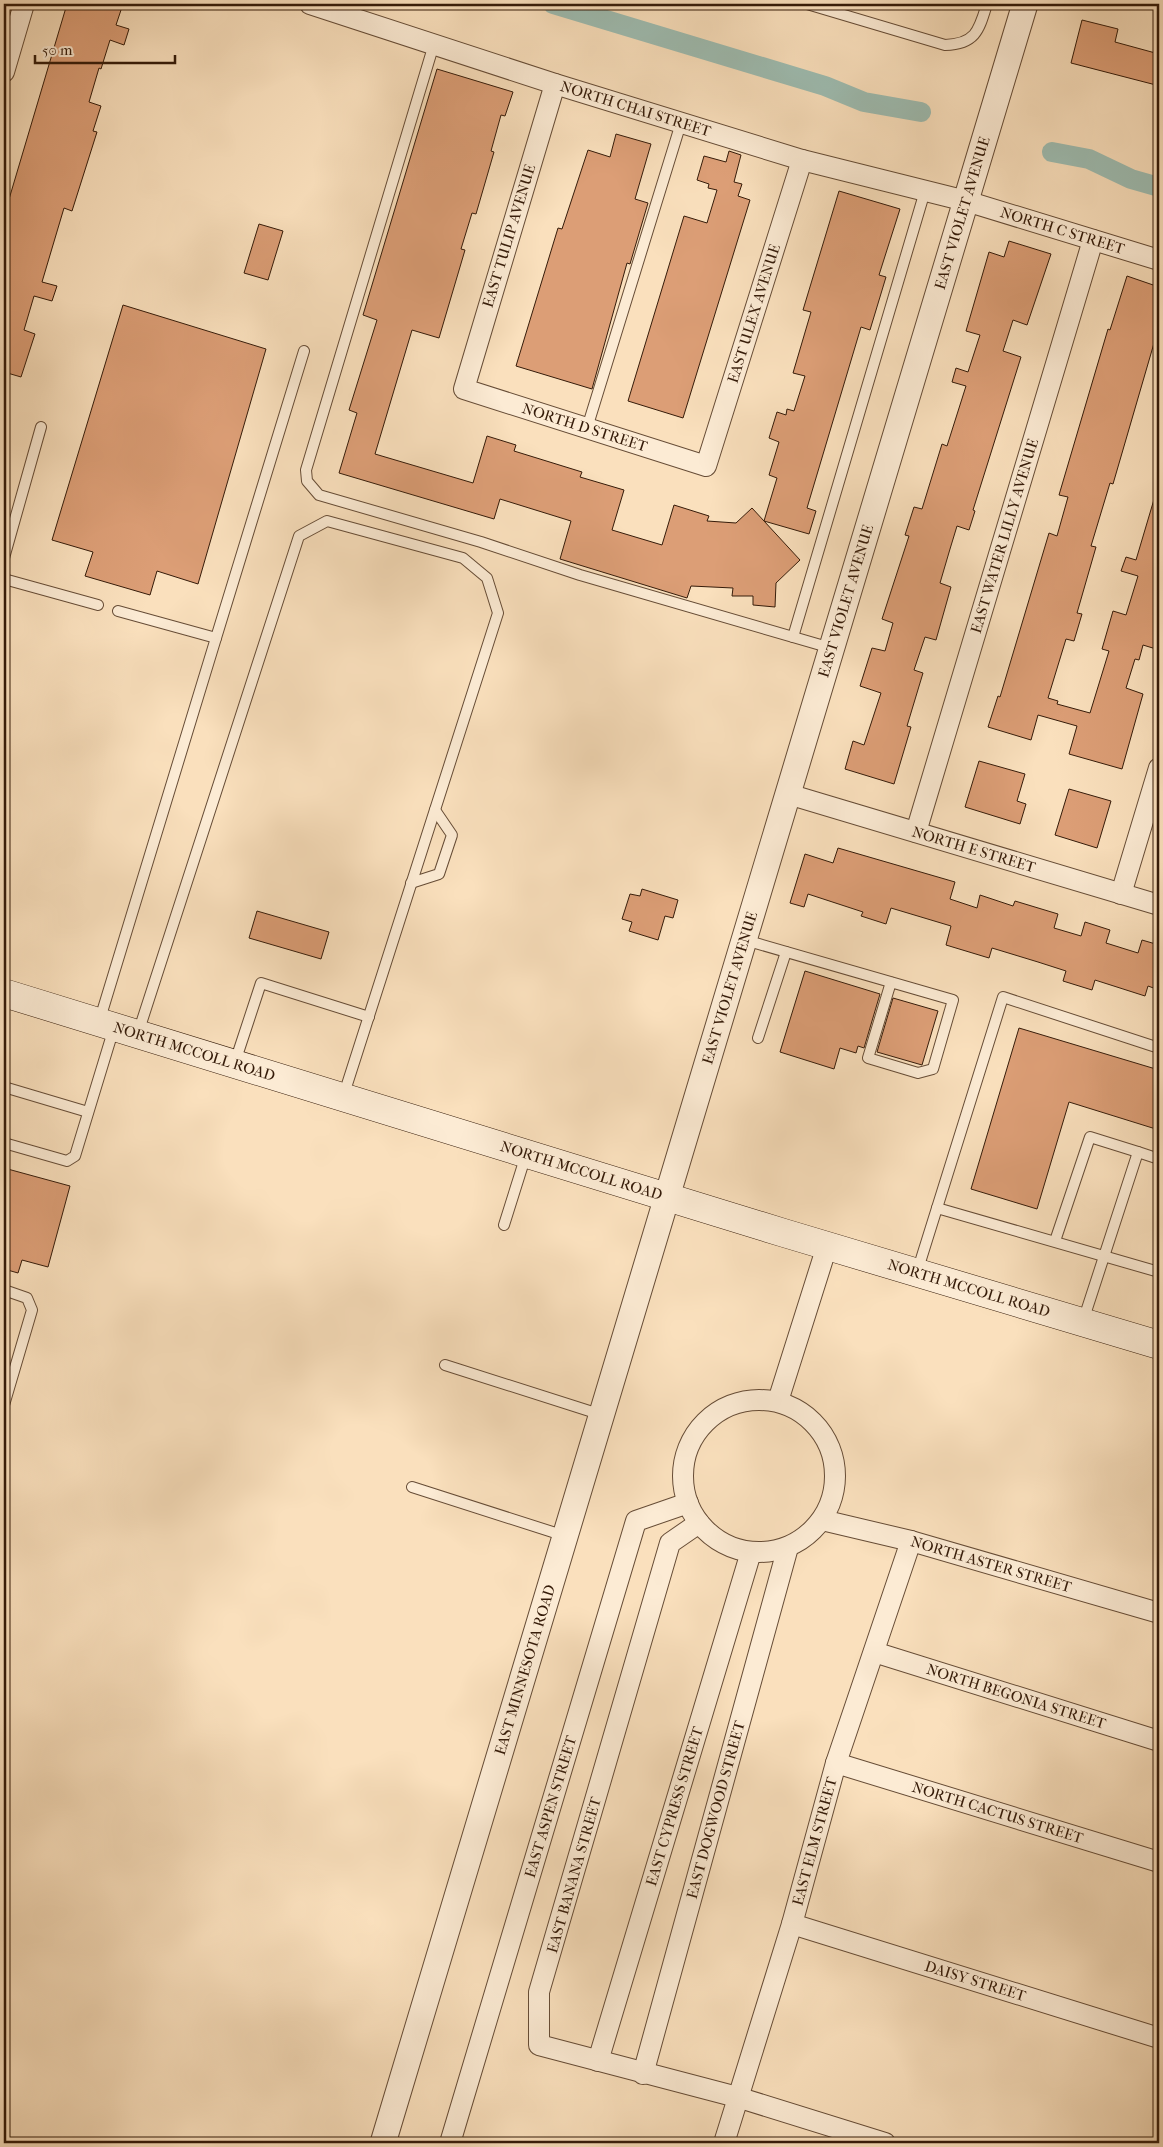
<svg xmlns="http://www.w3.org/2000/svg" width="1163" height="2147" viewBox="0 0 1163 2147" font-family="'IM FELL French Canon',serif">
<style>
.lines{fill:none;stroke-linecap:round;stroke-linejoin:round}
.canal{stroke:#9ebdb2;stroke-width:20}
.building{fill:#dc9e76;stroke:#351b09}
.service-casing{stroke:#664c36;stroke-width:12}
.minor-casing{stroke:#664c36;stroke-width:22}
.tertiary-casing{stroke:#664c36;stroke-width:27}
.secondary-casing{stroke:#351b09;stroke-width:29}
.service{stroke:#fcebd4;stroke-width:10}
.minor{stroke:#fcebd4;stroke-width:20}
.tertiary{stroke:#fcebd4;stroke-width:25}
.secondary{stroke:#fcebd4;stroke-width:28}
.labels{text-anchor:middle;stroke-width:4.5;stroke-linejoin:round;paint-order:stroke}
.street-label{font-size:15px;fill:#351b09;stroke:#fcebd4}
</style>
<rect width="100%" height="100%" fill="#fae0bd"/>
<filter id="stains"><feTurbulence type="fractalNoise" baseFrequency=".004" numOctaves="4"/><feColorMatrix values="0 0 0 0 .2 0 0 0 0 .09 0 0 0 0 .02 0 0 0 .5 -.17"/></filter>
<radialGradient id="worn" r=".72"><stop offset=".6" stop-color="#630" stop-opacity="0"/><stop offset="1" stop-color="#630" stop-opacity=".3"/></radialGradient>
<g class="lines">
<!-- canal -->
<g class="canal">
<path d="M553,4L825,86L864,102L921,112"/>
<path d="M1052,152L1089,159L1131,179L1159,187"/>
</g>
</g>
<!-- building -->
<g class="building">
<path d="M67,4H123L116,25L129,29L124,45L110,40L101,69L99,68L89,102L101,106L93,131L97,132L72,211L64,208L42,282L57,286L52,301L34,296L24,330L35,334L21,377L4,372V216Z"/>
<path d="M1082,20L1118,29L1115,42L1159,54V73L1156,85L1071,63Z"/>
<path d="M437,69L513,92L505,116L501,115L491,151L494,152L476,214L472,213L461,249L465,250L439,338L412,330L375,454L473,483L487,436L516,445L514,451L582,472L580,477L624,490L612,530L662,545L674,505L709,516L707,521L736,523L752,508L800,560L776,583L775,607L753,605V596H732L733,588L691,586L687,598L560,559L571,521L500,499L494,519L339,473L357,413L349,410L377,320L363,315Z"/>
<path d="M616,134L651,144L635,199L648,203L630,264L627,263L592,389L516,366L558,228L562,229L588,150L610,157Z"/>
<path d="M729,151L741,155L734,182L742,184L738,196L750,200L683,418L628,401L684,216L707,223L717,190L708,188L709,184L697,180L704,156L726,162Z"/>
<path d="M839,191L900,209L879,275L886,277L870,330L861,327L807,508L816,511L809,534L764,521L777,478L769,475L779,442L769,438L777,412L786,415L787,409L794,411L805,376L793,373L811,312L803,310Z"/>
<path d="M259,224L283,231L268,280L244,273Z"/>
<path d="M1009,241L1051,254L1027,325L1013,320L1003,351L1021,357L973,510L975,511L969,530L957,526L950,549L940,583L951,587L936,640L925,637L914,670L923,673L907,726L911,727L894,784L845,769L853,741L864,745L881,693L860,686L872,648L885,651L893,623L882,619L909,536L905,535L914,507L922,509L942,444L947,446L966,386L952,382L956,368L968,372L980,335L966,331L989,252L1004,257Z"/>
<path d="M1127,276L1159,287V326L1113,484L1110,483L1091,546L1096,547L1077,613L1082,614L1074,641L1066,639L1048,698L1058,701L1057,704L1090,713L1109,651L1102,649L1113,611L1126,615L1138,576L1121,571L1126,557L1136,560L1155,496H1159V638L1156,649L1143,645L1139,660L1135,659L1126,688L1143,694L1122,769L1069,754L1077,726L1038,715L1031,740L988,727L998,696L1000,697L1049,533L1057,536L1068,497L1059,495L1108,329L1110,330Z"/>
<path d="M123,305L266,349L198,584L157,571L150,595L85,576L93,552L52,540Z"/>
<path d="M979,761L1025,774L1017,801L1026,804L1020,824L965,807Z"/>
<path d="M1069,789L1111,801L1097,848L1055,835Z"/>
<path d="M838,848L955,882L950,899L977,908L980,895L1013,906L1015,901L1058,914L1054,928L1081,936L1085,922L1110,930L1106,943L1138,953L1142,940L1159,945V990L1148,986L1145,996L1095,980L1092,990L1063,981L1066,971L1038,962L992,948L989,958L946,945L951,926L891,908L886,924L861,916L863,912L808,894L804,907L790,903L805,854L833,863Z"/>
<path d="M642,889L678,900L673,918L665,916L658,940L629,931L632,922L622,919L630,894L640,896Z"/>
<path d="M257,911L329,932L321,959L249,938Z"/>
<path d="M805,971L880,994L864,1048L858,1046L856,1053L840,1048L834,1069L780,1052Z"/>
<path d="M893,998L938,1011L922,1065L877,1052Z"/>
<path d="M1019,1028L1159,1070V1130L1069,1102L1037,1209L971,1189Z"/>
<path d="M4,1168L70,1186L48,1267L22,1260L18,1273L4,1269Z"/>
</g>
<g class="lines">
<defs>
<g id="service">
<path d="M807,4L945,45C976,44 979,30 987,4"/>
<path d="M434,44L306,470L307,481L319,495L481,542L580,575L831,648"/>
<path d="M587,428L681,123"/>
<path d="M4,558L41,427"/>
<path d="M4,579L98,605"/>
<path d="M793,637L925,191"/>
<path d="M216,638L304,351"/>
<path d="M411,883L439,874L452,835L435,810"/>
<path d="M745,940L953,1000L933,1069L918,1073L868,1058L891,982"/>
<path d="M99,1022L216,638L118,611"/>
<path d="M138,1033L299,536L327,521L463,558L487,578L498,613L343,1097"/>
<path d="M758,1038L786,952"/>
<path d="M235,1062L261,983L369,1017"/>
<path d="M4,1087L88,1112"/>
<path d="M4,1143L67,1161L75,1156L114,1028"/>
<path d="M937,1208L1003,997L1159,1048"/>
<path d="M504,1225L526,1155"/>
<path d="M1055,1241L1090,1137L1138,1152"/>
<path d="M917,1272L937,1208L1159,1272"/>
<path d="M4,1290L27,1298L32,1310L4,1405"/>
<path d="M1083,1321L1138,1152L1159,1159"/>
<path d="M445,1365L602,1415"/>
<path d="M412,1487L565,1536"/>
</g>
<g id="minor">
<path id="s1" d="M310,4L555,84L802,160L966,201L1159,260"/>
<path d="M4,72L24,4"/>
<path id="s2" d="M555,84L464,389L706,466L802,160"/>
<path id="s3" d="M788,794L1159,905"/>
<path id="s4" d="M916,832L1093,240"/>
<path d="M1121,894L1159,768"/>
<circle cx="759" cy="1476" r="76"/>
<path d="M778,1401L827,1246"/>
<path id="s5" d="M822,1520L911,1541L1159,1613"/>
<path d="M699,1523L670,1543L539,1992V2045L737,2097L885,2143"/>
<path id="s6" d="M874,1652L1159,1741"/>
<path id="s7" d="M836,1763L1159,1862"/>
<path id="s8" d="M792,1924L1159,2038"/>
<path id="s9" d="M598,2061L751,1552"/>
<path id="s10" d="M643,2074L788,1547"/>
<path id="s11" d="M450,2143L636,1521L688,1503"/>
<path id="s12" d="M724,2143L792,1924L836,1763L911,1541"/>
</g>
<g id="tertiary">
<path id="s13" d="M383,2143L1025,4"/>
</g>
<g id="secondary">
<path id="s14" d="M4,993L784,1233L1159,1345"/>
</g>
</defs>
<!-- service casing -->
<use href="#service" class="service-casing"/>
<!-- minor casing -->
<use href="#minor" class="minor-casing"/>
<!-- tertiary casing -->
<use href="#tertiary" class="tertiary-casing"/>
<!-- secondary casing -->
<use href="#secondary" class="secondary-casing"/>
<!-- service -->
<use href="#service" class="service"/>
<!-- minor -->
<use href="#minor" class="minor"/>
<!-- tertiary -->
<use href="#tertiary" class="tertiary"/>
<!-- secondary -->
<use href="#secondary" class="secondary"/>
</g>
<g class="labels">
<!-- street labels -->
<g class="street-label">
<text dy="5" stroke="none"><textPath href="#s1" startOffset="342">NORTH CHAI STREET</textPath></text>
<text dy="5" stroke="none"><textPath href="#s13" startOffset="2015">EAST VIOLET AVENUE</textPath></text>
<text dy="5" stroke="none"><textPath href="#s1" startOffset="786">NORTH C STREET</textPath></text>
<text transform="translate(509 236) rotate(-73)" y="5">EAST TULIP AVENUE</text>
<text dy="5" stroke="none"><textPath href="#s2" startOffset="732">EAST ULEX AVENUE</textPath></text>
<text dy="5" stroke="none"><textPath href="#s2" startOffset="445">NORTH D STREET</textPath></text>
<text dy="5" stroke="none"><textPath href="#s4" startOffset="309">EAST WATER LILLY AVENUE</textPath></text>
<text dy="5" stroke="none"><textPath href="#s13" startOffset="1610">EAST VIOLET AVENUE</textPath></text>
<text dy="5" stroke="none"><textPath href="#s3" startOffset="194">NORTH E STREET</textPath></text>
<text dy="5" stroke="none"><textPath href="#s13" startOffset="1206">EAST VIOLET AVENUE</textPath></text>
<text dy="5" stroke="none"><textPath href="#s14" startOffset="199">NORTH MCCOLL ROAD</textPath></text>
<text dy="5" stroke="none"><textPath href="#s14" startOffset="604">NORTH MCCOLL ROAD</textPath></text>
<text dy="5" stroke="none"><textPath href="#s14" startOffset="1009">NORTH MCCOLL ROAD</textPath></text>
<text dy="5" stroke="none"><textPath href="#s5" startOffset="175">NORTH ASTER STREET</textPath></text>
<text dy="5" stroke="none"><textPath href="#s13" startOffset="494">EAST MINNESOTA ROAD</textPath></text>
<text dy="5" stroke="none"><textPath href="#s6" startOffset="149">NORTH BEGONIA STREET</textPath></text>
<text dy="5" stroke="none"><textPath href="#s11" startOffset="351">EAST ASPEN STREET</textPath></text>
<text dy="5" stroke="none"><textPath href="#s9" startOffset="266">EAST CYPRESS STREET</textPath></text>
<text dy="5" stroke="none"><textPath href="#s10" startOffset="274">EAST DOGWOOD STREET</textPath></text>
<text dy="5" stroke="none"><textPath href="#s7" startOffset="169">NORTH CACTUS STREET</textPath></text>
<text dy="5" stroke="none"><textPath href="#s12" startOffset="315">EAST ELM STREET</textPath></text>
<text transform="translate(574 1875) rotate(-74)" y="5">EAST BANANA STREET</text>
<text dy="5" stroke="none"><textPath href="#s8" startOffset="192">DAISY STREET</textPath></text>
</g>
</g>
<!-- margin -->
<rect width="1163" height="2147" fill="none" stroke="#fae0bd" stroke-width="20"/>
<rect x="5" y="5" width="1153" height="2137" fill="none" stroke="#351b09" stroke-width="2.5"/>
<rect x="10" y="10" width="1143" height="2127" fill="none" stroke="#351b09"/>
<!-- scale -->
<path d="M35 55v8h140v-8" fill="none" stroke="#351b09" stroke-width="2.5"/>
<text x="42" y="55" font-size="15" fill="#351b09" stroke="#fcebd4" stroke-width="4" paint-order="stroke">50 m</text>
<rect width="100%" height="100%" filter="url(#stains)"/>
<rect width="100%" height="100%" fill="url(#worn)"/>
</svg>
